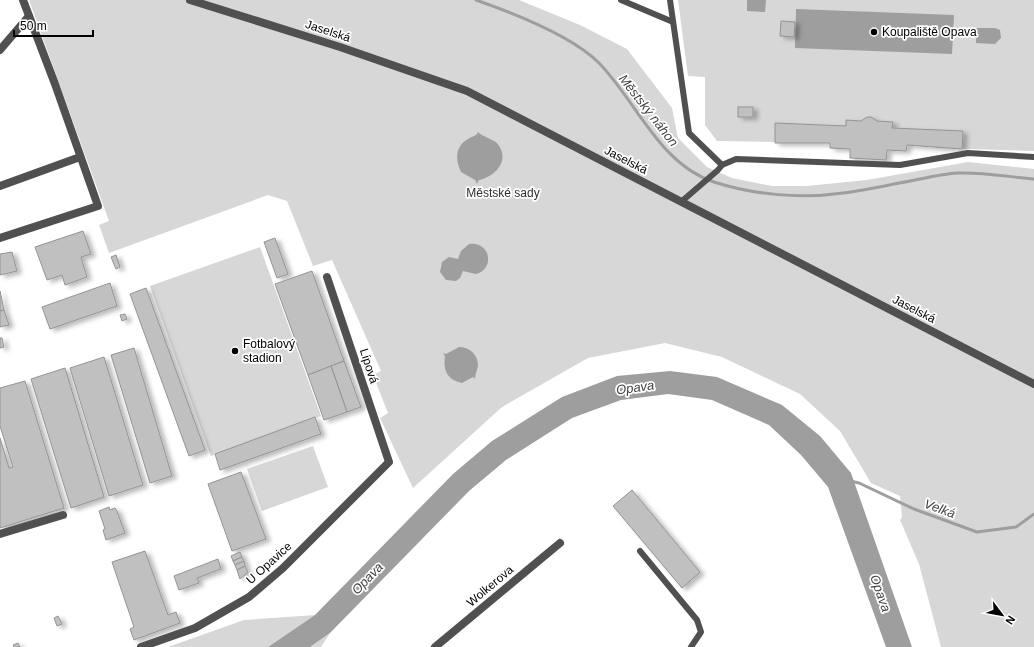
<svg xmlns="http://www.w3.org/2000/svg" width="1034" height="647" viewBox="0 0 1034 647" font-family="Arial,sans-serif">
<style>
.green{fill:#d7d7d7}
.water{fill:#9e9e9e}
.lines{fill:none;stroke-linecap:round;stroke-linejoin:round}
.stream{stroke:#9e9e9e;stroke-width:3}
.building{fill:#c0c0c0;stroke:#949494;filter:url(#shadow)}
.service{stroke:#505050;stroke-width:6}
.minor{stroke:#505050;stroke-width:8}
.poi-dot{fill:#000;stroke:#fff;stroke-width:1.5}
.labels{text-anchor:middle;stroke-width:3.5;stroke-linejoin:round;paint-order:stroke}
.street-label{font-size:12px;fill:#000;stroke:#fff}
.poi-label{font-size:12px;fill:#000;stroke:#fff;text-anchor:start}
.park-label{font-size:12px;fill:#2e2e2e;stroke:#fff}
.water-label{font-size:13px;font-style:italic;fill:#3f3f3f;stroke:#fff}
</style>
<defs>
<filter id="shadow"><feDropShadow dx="4.5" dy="2.5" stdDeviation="2" flood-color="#0004"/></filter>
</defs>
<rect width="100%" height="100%" fill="#fff"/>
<!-- green -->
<g class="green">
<path d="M29,0H519L580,25L627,49L672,108L678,138L707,167L732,178L772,186H806L867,180L968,162L1034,169V647H941L919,564L900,520L902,517L900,496L871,483L840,431L800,394L722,357L665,343L588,358L502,407L413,488L380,418L388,413L373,375L381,371L332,260L313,266L287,201L268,195L109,253L99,225L109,221Z"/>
<path d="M678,0H1034V151L936,148V147L907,145L906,151L887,150L886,160L850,158V149L830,148V143L717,141L705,125V77L688,76Z"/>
<path d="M260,247L321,416L211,456L150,286Z"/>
<path d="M313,446L328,487L262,511L247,469Z"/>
<path d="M315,615L268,647H168L244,620Z"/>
<path d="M330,633L321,647H310Z"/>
</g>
<!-- water -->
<g class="water">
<path d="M747,0H766L765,12L747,11Z"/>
<path d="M796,9L954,15L952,54L795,48Z"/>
<path d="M976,28H995L1000,30L1001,38L995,44L976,43Z"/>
<path d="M478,132C483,137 491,138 497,143C511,160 496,176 479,180L477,184L475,180L461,172C455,160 455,146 468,139C472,136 476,137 478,132Z"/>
<path d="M469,244C491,241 495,269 476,274L463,271L460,278L456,281L446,280L440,272L442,262L449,257L458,259L461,251Z"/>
<path d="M459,347C469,347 478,354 478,366C477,371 475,374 475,379L473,377L462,383C447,380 443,370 445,356L443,353L446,354Z"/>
<path d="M670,371L717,377L782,405L820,436L851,473L912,647H886L828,487L801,455L769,425L712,400L668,394L621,400L572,418L506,460L469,491L330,633L310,647H268L315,615L453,474L492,441L562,397L617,376Z"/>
</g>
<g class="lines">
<!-- stream -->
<g class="stream">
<path d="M476,0C513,13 571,35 599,63C637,102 659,164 714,182C754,195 802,199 843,193C862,191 880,187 899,183C918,180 939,174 958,173C983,172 1009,177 1034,179"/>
<path d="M850,481L859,483L914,509L977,532L1016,527L1034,514"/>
</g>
</g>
<!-- building -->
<g class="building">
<path d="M781,21L795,22L794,37L780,36Z"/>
<rect x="738" y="107" width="15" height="10"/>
<path d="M867,117H871L877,121L893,122L892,128L963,131L962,149L907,145L906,151L887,150L886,160L850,158V149L830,148V143H775V123L846,126V120L861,121Z"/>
<path d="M83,231L91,254L81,257L87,277L65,285L62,275L47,280L35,247Z"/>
<path d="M275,238L288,274L277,278L264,242Z"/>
<path d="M12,252L17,271L0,275V254Z"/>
<path d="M116,255L120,267L116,269L111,257Z"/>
<path d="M312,271L344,361L308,375L275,284Z"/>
<path d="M110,283L117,306L50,329L42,307Z"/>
<path d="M146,288L205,450L189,456L130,294Z"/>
<path d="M0,291L4,310L0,311Z"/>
<path d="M4,310L9,325L0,327V311Z"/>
<path d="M125,314L127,319L122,321L120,315Z"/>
<path d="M0,338H2L4,347L0,348Z"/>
<path d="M134,348L172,476L150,483L111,355Z"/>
<path d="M104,357L143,485L109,496L70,368Z"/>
<path d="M344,361L361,407L347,412L331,366Z"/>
<path d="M331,366L347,412L324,420L308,375Z"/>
<path d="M65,368L104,497L71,508L31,379Z"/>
<path d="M25,381L64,508L0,528V438L9,468L13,467L0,426V388Z"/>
<path d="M315,417L321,434L220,470L215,454Z"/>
<path d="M241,472L266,539L232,551L208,484Z"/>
<path d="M632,490L700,572L682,588L613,506Z"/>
<path d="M109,507L110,510L115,508L117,511L125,533L106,540L103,530L105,529L99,511Z"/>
<path d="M145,551L168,615L176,612L180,623L134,640L130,629L134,627L112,562Z"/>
<path d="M240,552L242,557L233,561L231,556Z"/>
<path d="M242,557L244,561L235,565L233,561Z"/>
<path d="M218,559L221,569L197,578L199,583L179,590L174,576Z"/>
<path d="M244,561L245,566L237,570L235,565Z"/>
<path d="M245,566L248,572L240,579L237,570Z"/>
<path d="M58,616L62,624L57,626L54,618Z"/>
<path d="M18,643L20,647H14L13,645Z"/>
</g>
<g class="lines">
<!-- service -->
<g class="service">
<path d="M621,0L673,22"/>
<path d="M670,0L689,133L722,165L718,170L681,202"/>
<path d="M722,165L736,159L900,165L968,153L1034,157"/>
<path d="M640,551L697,620L701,632L691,647"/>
</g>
<!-- minor -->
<g class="minor">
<path d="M190,0L340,47L467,91L1034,384"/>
<path d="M0,50L29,16"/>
<path d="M0,186L80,157"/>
<path d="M0,238L98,206L55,84L23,0"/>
<path d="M0,534L63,515"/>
<path d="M141,647L195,628L249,597L283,568L389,462L327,277"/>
<path d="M435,647L560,543"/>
</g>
</g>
<!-- markers -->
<g class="poi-dot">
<circle cx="874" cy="32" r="4"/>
<circle cx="235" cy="351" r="4"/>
</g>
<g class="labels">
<!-- street labels -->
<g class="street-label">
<text transform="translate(328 31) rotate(18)" y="4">Jaselská</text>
<text transform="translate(626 160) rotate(27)" y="4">Jaselská</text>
<text transform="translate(914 309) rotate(27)" y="4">Jaselská</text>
<text transform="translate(369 366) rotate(72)" y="4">Lípová</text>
<text transform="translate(269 563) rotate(-42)" y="4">U Opavice</text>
<text transform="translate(490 586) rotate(-40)" y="4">Wolkerova</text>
</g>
<!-- poi labels -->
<g class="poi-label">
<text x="882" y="36">Koupaliště Opava</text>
<text x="243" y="348">Fotbalový<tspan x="243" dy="14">stadion</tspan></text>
</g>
<!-- park labels -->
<g class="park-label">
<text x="503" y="197">Městské sady</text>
</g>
<!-- water labels -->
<g class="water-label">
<text transform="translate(649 110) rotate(52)" y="5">Městský náhon</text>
<text transform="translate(635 387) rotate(-8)" y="5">Opava</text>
<text transform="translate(940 508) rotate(20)" y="5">Velká</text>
<text transform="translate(367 578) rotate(-46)" y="5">Opava</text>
<text transform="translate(881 593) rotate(71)" y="5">Opava</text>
</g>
</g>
<!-- north arrow -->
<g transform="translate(1002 615) rotate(122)" stroke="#ffffff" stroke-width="3" paint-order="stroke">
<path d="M0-3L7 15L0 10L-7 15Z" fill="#000000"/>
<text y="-6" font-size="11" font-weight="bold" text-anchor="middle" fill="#000000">N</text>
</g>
<!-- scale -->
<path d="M14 30v6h79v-6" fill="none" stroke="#000000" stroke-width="2"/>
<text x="20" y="30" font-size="12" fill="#000000" stroke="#ffffff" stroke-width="3" paint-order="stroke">50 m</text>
</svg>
